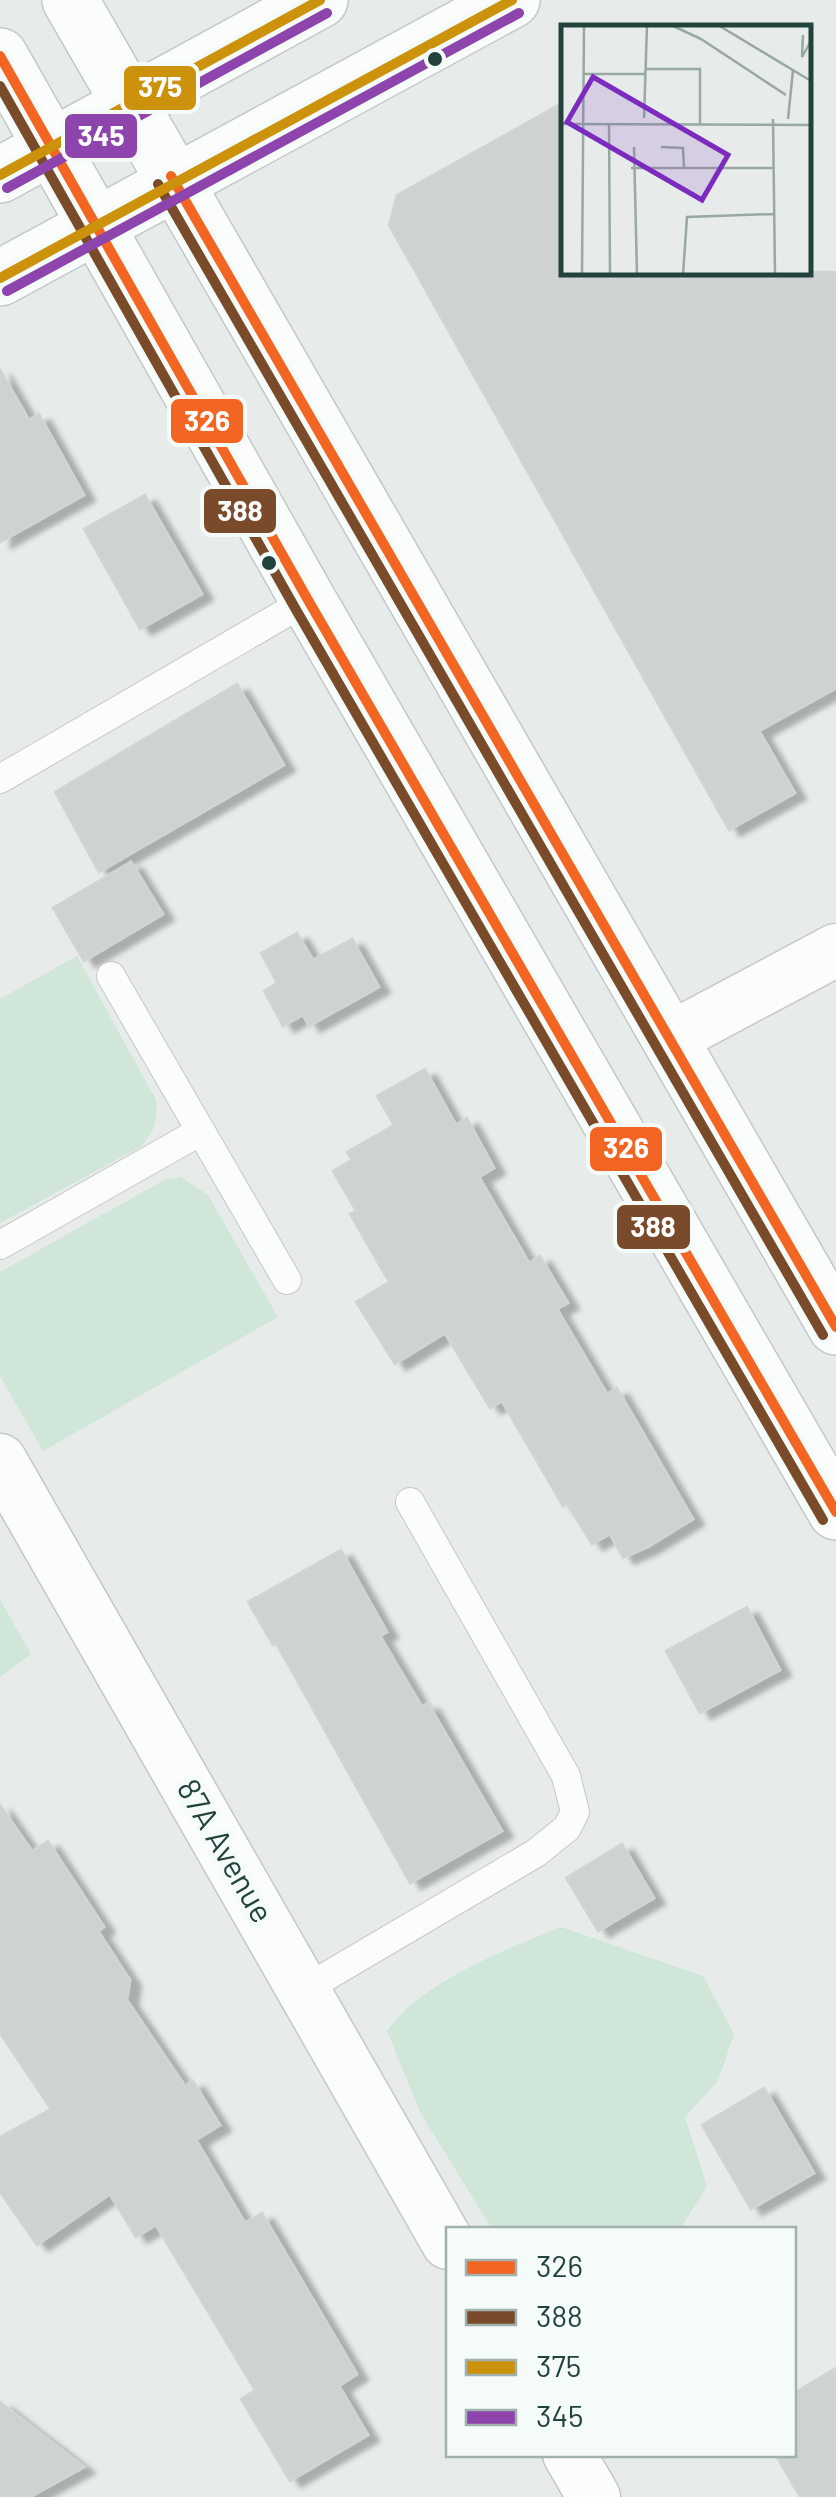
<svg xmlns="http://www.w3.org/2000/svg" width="836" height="2497" viewBox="0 0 836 2497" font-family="Barlow,sans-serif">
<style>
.green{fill:#cfe6d8}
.building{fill:#ced3d1;stroke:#cfd5d3;stroke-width:2.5;filter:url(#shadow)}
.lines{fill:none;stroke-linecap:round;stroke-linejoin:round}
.service-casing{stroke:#c4c9c7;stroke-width:30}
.minor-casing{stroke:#c4c9c7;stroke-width:55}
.secondary-casing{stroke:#c2cac7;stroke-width:58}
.service{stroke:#fbfcfc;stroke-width:28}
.minor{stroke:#fbfcfc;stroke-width:52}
.secondary{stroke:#fbfcfc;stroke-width:55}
.bus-1-casing{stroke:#f5fbf8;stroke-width:18}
.bus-2-casing{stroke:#f5fbf8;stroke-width:18}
.bus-3-casing{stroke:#f5fbf8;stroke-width:18}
.bus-4-casing{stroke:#f5fbf8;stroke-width:18}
.bus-1{stroke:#f26522;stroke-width:10}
.bus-2{stroke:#7a4b2a;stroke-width:10}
.bus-3{stroke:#cc920c;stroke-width:10}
.bus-4{stroke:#8e44ad;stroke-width:10}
.bus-dot{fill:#22423c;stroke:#f5fbf8;stroke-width:4}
.labels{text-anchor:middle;stroke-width:10;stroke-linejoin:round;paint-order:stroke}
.street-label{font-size:32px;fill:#22423c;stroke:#f5fbf8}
.inset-road{fill:none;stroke:#98a8a4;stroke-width:2.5}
.view{fill:#7b2cbf;fill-opacity:0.15;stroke:#7b2cbf;stroke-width:5}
.inset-edge{fill:none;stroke:#22423c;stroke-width:5}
.line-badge{stroke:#f5fbf8;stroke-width:4}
.badge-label{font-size:28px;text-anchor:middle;font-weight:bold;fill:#fff}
</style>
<defs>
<filter id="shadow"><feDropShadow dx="11" dy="6" stdDeviation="2.5" flood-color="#0004"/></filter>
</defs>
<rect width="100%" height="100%" fill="#e7ecea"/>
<!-- green -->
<g class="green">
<path d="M77,956L156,1100C158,1121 155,1132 140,1147L0,1223V999Z"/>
<path d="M181,1177L208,1195L278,1317L43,1451L0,1376V1272L166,1179Z"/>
<path d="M0,1600L31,1654L0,1677Z"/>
<path d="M561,1927L703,1976L734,2034L718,2081L685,2117L707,2186L680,2229H492L420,2112L387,2031C421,1982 506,1949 561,1927Z"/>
</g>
<!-- building -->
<g class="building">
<path d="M564,102V272H836V688L759,731L795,793L729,830L389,225L397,195Z"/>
<path d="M0,370L29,420L39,414L84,495L0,542Z"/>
<path d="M145,495L202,594L140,629L84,529Z"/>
<path d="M237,684L284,765L99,872L55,792Z"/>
<path d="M131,862L163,914L84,961L53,908Z"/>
<path d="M297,933L313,960L352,939L379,987L309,1026L303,1015L283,1026L264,991L277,983L261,953Z"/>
<path d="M425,1069L456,1125L467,1118L494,1168L479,1177L529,1263L540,1256L568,1303L557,1309L607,1394L617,1388L693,1519L648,1547L623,1558L610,1534L592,1544L567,1504L563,1506L502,1401L490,1408L445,1333L395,1364L356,1302L389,1282L350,1214L356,1211L333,1171L352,1160L347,1152L394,1125L377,1096Z"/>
<path d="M341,1550L387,1632L380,1636L422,1707L428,1703L502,1831L410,1883L276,1643L273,1645L248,1602Z"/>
<path d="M747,1607L780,1670L700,1713L666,1651Z"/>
<path d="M0,1805L32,1851L48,1841L104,1927L98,1931L130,1980L127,2000L185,2086L193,2081L220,2125L196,2140L245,2223L262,2213L357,2374L339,2386L368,2435L290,2481L241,2399L255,2390L156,2225L136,2237L110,2194L37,2245L0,2192V2137L51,2109L0,2033Z"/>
<path d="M622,1844L654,1898L598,1931L566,1878Z"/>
<path d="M764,2088L814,2173L751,2209L702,2125Z"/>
<path d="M836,2368V2497H800L775,2454H794V2393Z"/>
<path d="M0,2402L84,2467L30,2497H0Z"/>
</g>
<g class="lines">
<defs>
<g id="service">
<path d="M0,779L308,600"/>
<path d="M111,976L287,1280"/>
<path d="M0,1245L201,1131"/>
<path d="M305,1989L536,1853L567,1828L575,1812L566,1776L410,1502"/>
</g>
<g id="minor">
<path d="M669,1039L836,950"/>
<path d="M0,1460L448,2243"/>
<path d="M569,2454L594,2497"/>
</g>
<g id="secondary">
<path d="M70,0L836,1327"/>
<path d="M0,56L308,600L836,1512"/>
<path d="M0,175L320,0"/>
<path d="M0,278L512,0"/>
</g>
</defs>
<!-- service casing -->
<use href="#service" class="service-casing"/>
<!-- minor casing -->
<use href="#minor" class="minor-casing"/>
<!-- secondary casing -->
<use href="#secondary" class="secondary-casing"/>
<!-- service -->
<use href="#service" class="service"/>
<!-- minor -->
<use href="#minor" class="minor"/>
<!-- secondary -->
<use href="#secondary" class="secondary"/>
<defs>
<g id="bus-1">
<path d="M0,56L308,600L836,1512"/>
<path d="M171,176L836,1327"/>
</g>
<g id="bus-2">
<path d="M0,86L295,608L823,1520"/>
<path d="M158,184L823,1335"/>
</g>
<g id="bus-3">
<path d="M0,175L320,0"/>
<path d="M0,278L512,0"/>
</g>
<g id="bus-4">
<path d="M7,188L327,13"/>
<path d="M7,291L519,13"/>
</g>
</defs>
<!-- bus-1 casing -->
<use href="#bus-1" class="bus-1-casing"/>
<!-- bus-2 casing -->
<use href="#bus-2" class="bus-2-casing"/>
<!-- bus-3 casing -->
<use href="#bus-3" class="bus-3-casing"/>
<!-- bus-4 casing -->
<use href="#bus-4" class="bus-4-casing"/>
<!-- bus-1 -->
<use href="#bus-1" class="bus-1"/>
<!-- bus-2 -->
<use href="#bus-2" class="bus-2"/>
<!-- bus-3 -->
<use href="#bus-3" class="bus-3"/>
<!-- bus-4 -->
<use href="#bus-4" class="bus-4"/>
</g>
<!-- markers -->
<g class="bus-dot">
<circle cx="435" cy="59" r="9"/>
<circle cx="269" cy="563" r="9"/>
</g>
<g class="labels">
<!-- street labels -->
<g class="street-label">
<text transform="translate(225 1851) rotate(60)" y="11">87A Avenue</text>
</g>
</g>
<!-- overview -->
<g transform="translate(561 25)">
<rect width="250" height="250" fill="#e7ecea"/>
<path class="inset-road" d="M40,0H77M110,0L140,14M157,0L250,56M242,10L241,32L250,16M140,14L225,70M85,44H139V99M22,49H84M83,93L86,0M212,94L214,250M227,94L232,45M0,99L250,100M48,99L49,250M73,122L76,250M100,122L122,123L123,143M70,143H213M21,250L23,0M122,250L126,192L213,189"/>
<path class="view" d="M32,52L167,130L141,175L6,97Z"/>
<rect width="250" height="250" class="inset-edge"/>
</g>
<g class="line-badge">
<rect x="122" y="64" width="76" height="48" rx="10" fill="#cc920c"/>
<rect x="63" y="112" width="76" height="48" rx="10" fill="#8e44ad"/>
<rect x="169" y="397" width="76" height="48" rx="10" fill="#f26522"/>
<rect x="202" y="487" width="76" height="48" rx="10" fill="#7a4b2a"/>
<rect x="588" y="1125" width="76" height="48" rx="10" fill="#f26522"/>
<rect x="615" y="1203" width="77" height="48" rx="10" fill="#7a4b2a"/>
</g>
<g class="badge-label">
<text x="160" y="97">375</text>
<text x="101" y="146">345</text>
<text x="207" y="431">326</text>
<text x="240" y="521">388</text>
<text x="626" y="1158">326</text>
<text x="653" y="1237">388</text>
</g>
<!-- legend -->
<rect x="446" y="2227" width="350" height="230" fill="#f5fbf8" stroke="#a1b1ad" stroke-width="2.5"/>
<rect x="466" y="2260" width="50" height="15" fill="#f26522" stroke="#a1b1ad" stroke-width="2.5"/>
<text x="536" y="2277" font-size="30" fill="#22423c">326</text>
<rect x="466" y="2310" width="50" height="15" fill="#7a4b2a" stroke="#a1b1ad" stroke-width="2.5"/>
<text x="536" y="2327" font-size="30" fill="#22423c">388</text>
<rect x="466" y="2360" width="50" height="15" fill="#cc920c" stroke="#a1b1ad" stroke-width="2.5"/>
<text x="536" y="2377" font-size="30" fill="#22423c">375</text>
<rect x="466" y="2410" width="50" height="15" fill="#8e44ad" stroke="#a1b1ad" stroke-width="2.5"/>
<text x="536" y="2427" font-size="30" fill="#22423c">345</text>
</svg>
